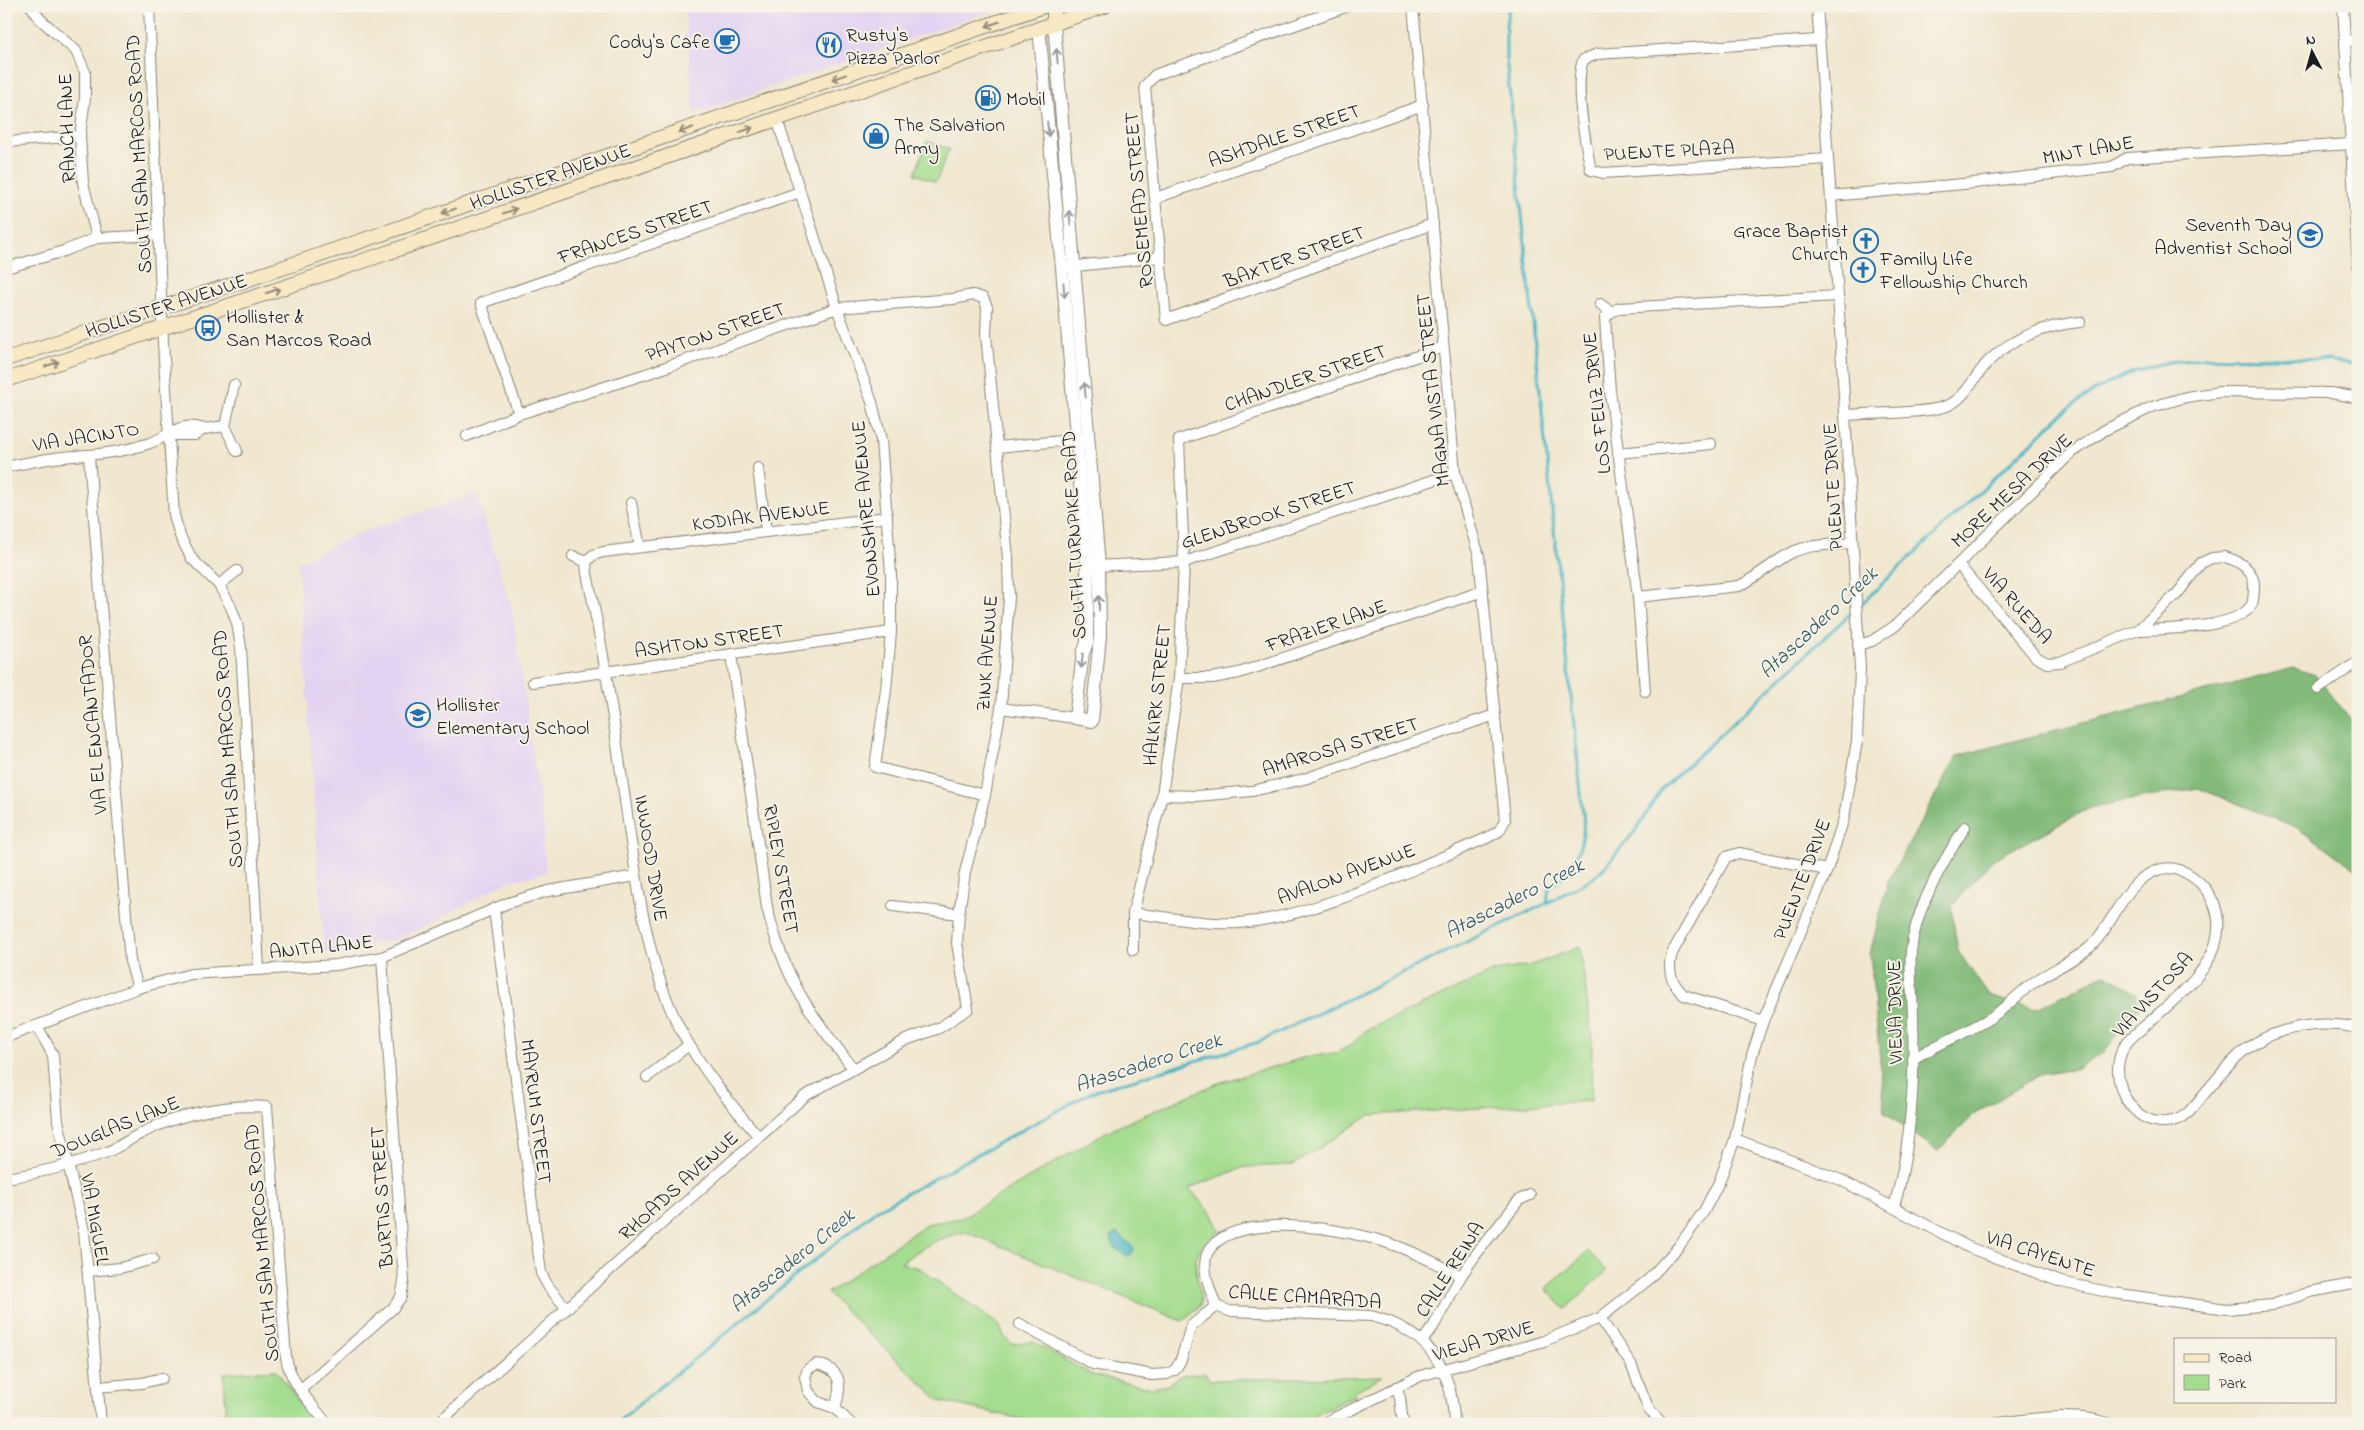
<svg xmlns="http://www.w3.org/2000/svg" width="2364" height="1430" viewBox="0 0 2364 1430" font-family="'Indie Flower',sans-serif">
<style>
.built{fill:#e3d3f2}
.green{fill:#a4dd8f;stroke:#607c56}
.forest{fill:#83bc7a;stroke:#506c4b}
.water{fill:#49b5c6;stroke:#326871}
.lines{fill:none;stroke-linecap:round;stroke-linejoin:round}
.stream{stroke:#49b5c6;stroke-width:3}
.minor-casing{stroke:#868275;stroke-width:12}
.tertiary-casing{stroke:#868275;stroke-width:14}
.secondary-casing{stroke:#868275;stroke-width:16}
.minor{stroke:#fff;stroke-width:10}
.tertiary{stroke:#fff;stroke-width:12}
.secondary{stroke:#f8e8c3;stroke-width:14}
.oneway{stroke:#958c78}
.oneway2{stroke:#999}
.labels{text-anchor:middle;stroke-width:4;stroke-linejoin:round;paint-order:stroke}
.poi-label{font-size:20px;fill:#1c1c1c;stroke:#f7f3e8;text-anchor:start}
.street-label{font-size:20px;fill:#1c1c1c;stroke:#f7f3e8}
.water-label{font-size:21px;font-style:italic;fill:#2e5960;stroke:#f7f3e8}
</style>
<rect width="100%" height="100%" fill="#f7f3e8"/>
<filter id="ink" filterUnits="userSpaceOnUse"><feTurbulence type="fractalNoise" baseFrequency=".02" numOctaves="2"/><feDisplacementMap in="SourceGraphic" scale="10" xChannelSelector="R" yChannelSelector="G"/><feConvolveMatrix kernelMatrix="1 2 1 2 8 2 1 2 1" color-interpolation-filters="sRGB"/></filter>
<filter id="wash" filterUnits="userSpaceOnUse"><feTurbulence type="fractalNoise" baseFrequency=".0096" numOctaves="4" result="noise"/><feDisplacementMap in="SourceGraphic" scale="20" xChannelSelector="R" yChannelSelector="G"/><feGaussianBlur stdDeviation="1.12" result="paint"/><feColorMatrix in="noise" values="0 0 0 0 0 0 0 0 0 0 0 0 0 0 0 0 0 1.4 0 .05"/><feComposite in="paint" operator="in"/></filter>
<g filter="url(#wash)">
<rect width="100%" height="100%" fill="#f0e7ce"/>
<!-- built -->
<g class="built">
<path d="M684,6H1005L694,114Z"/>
<path d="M476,494L512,609L545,837L542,843L547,872L504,883L424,927L393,940L324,952L298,563L355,535Z"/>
</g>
<!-- green -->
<g class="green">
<path d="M927,141L949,149L936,182L915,174Z"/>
<path d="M1580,947L1592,1039L1591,1101L1370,1115L1293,1165L1245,1167L1189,1188L1211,1213L1220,1231C1185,1254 1197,1267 1201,1301L1200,1306L1182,1321L966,1232C941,1237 921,1247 901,1263L919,1268L999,1325L1004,1336L1012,1344L1033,1342L1092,1375L1151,1388L1168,1385L1182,1375L1205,1373L1210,1380L1383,1376L1355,1391V1395L1296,1424H1048L1021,1419L940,1401L827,1293L926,1224L961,1218L1108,1131L1218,1083L1310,1056L1336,1053L1351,1045L1365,1031L1495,971L1532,965Z"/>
<path d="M1588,1251L1607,1271L1565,1309L1546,1289Z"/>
<path d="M276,1370L315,1424H183L226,1417L224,1373Z"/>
</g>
<!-- forest -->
<path class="forest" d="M2294,668L2315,675L2358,728V871L2296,827L2198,788L2092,807L1992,860L1951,907L1958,951L1989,996L2035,1009L2106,974L2146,1000L2103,1053L2079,1068L2039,1075L1975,1114L1938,1151L1885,1113L1870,954L1888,882L1957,756Z"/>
<!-- water -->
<path class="water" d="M1117,1233L1132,1246L1134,1249L1131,1255H1124L1113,1245L1111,1236Z"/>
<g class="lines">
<!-- stream -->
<g class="stream">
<path d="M1509,6L1506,25V57L1584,824C1582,852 1572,870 1549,888L1547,902"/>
<path d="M1858,607L2065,411C2140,355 2188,356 2278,358C2305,359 2332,358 2358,366"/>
<path d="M615,1424L876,1210L1092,1092L1259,1042L1547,903L1593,878L1606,866L1636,830L1662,789L1853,611"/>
</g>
</g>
</g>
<g filter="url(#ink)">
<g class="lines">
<defs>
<g id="minor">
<path d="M31,6L40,19L76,51L85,72V98L80,136L83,183L97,238"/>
<path d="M149,6L163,343L174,515L180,536L192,559L219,585L231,607L237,623L241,647L259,970"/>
<path d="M1348,6L1155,75L1145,86L1166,320L1433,224"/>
<path d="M2343,6L2358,267"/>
<path d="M1818,40L1597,54L1583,60C1574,86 1585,141 1591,170L1603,173L1827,159"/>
<path d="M2345,41L2358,40"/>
<path d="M777,119L837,308L872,402L881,440L891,574V632L886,690L875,767L985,795"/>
<path d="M6,142L80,136"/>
<path d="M1831,196L1974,183L2112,167L2127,158L2351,144"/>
<path d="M1156,198L1423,105"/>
<path d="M1067,267L1161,257"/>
<path d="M6,268L64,251L97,238L159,235"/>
<path d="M1600,304L1611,312"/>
<path d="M519,414L481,303L800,192"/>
<path d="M1846,415C1870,413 1929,414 1949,405C1967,397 1976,373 1990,360C2013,337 2049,325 2080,322"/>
<path d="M225,426L234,385"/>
<path d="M204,429L225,426L237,451"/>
<path d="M997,447L1083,439"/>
<path d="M1618,453L1711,444"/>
<path d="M89,457L127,927L130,961L138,988"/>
<path d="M6,467C25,463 44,459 63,457C95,454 116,454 147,444C170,437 179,420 204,429L195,435H171"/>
<path d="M758,468L766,532"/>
<path d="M631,503L640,547"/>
<path d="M573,556L586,562"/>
<path d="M2225,557C2239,561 2252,568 2254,584C2254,590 2254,599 2252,604C2240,629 2164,629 2138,630L2177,594L2201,563L2212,558Z"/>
<path d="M1958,564L2036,657L2047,663L2060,662L2138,630"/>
<path d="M1093,566L1184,562L1455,473"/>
<path d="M219,585L237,571"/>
<path d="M1638,597L1739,586C1758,577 1774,561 1793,552C1810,544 1832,545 1851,543"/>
<path d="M1858,645L1872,641L1895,626L2070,454L2105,430L2152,407L2186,397L2220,392L2331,393L2358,398"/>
<path d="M731,654L767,907C784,978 808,1012 853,1068"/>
<path d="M1179,678H1212L1239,673L1483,591"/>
<path d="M533,682L891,632"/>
<path d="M2318,689L2358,662"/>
<path d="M1645,691L1638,597L1610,391L1605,318L1611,312L1619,308L1838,296"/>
<path d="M1001,708L1075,718"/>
<path d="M1162,795L1197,796L1252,791L1304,779L1495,715"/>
<path d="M893,906L959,914"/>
<path d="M494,909L541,1273L548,1286L567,1309"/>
<path d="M1133,913C1166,917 1206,925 1239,923C1317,917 1414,868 1487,838L1499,831L1505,820L1479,556L1455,473L1413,6"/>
<path d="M1133,950V913L1162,795L1179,678L1184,562L1179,440L1443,347"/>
<path d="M1763,1021L1684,995C1671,983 1667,970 1672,953L1726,857L1739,853L1827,870"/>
<path d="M37,1026L53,1055L58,1121L84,1231L101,1424"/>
<path d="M6,1037L138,988L191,974L336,965L382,957L508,903L548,891L636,876"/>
<path d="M1913,1059C1938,1044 1966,1033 1990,1018C2006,1008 2019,993 2034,982C2052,970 2072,962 2089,948C2114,926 2123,881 2158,870C2181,862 2206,883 2214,904C2234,954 2181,994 2148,1023C2141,1030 2131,1036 2126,1044C2107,1070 2124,1114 2154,1121C2167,1124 2179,1121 2189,1112C2204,1095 2218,1076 2235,1059C2265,1028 2317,1019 2358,1028"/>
<path d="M647,1077L689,1045"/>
<path d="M758,1136C724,1096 689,1054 669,1005C645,947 637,883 628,821C616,738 605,655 587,574L586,562L593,555L603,552L887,517"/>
<path d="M1735,1139L1841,1180L1970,1248L2061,1282L2113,1293L2227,1309L2272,1305L2310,1292L2358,1283"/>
<path d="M6,1178C41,1173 73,1165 107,1152C120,1147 131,1138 144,1132C178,1114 229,1103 267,1107L286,1358C291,1384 311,1403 327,1424"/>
<path d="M1894,1207C1911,1147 1915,1081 1913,1019C1913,997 1909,974 1911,951C1915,910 1943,861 1965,827"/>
<path d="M88,1271L120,1268L153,1259"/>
<path d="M1216,1306C1211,1292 1201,1269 1207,1254C1229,1207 1353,1230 1391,1244C1415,1252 1438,1264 1461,1276"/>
<path d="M1216,1306L1229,1311L1371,1316C1427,1330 1453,1367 1454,1424"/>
<path d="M1600,1318L1631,1364L1649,1410L1663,1424"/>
<path d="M1020,1324L1093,1364L1152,1375L1167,1374L1175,1370L1181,1360L1191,1326L1216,1306"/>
<path d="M1423,1340L1433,1327L1461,1276L1477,1253L1519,1200L1530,1195"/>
<path d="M98,1387L142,1383L162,1378"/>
<path d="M1396,1387L1400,1398L1403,1424"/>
<path d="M300,1390L393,1308L401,1297L404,1281L382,957"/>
<path d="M835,1408C842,1386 843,1370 817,1364L808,1369L805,1377L808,1391L818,1402L835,1408L851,1424"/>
<path d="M437,1424L805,1096L906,1040L939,1028L968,1009L957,943L959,914L965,872L985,795L1001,708L1009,597L1008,558L986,335L987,307L983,298L973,295L953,299L837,308L646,374L519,414L467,436"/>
<path d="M1322,1424L1420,1376L1544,1341L1600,1318L1648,1280L1679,1246L1704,1211L1719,1182L1735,1139L1752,1055L1763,1021L1827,870L1844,818L1857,741L1860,669L1856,600L1838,296L1817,6"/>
<path d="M1993,1424C2027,1419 2077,1411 2110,1424"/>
</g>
<path id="tertiary" d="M1039,28L1062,268L1087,567V643L1083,653L1075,718L1092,721L1100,636L1099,566L1054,23"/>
<g id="secondary">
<path d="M1054,23V6"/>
<path d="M6,359L294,264L1044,6"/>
<path d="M6,380L375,257L1105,6"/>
</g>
</defs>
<!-- minor casing -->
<use href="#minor" class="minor-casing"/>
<!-- tertiary casing -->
<use href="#tertiary" class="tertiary-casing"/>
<!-- secondary casing -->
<use href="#secondary" class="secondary-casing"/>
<!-- minor -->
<use href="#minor" class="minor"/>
<!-- tertiary -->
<use href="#tertiary" class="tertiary"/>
<!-- secondary -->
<use href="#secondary" class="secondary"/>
</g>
<!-- one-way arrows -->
<defs><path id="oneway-shaft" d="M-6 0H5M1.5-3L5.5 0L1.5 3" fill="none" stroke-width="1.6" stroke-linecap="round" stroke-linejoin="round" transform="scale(1.25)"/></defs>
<g class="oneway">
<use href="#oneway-shaft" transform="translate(993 24) rotate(161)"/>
<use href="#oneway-shaft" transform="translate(839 77) rotate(161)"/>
<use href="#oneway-shaft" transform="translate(686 130) rotate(161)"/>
<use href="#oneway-shaft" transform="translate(746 130) rotate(-19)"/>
<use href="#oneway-shaft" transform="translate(449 211) rotate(161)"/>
<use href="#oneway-shaft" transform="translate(510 211) rotate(-19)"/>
<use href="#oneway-shaft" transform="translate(273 291) rotate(-18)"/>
<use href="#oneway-shaft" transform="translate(52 364) rotate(-19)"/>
</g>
<g class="oneway2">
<use href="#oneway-shaft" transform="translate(1057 56) rotate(-95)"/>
<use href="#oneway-shaft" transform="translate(1048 129) rotate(84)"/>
<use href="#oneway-shaft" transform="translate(1070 218) rotate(-95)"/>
<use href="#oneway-shaft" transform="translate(1064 290) rotate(85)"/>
<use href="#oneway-shaft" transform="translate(1085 390) rotate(-95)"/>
<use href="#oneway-shaft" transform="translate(1099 603) rotate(-91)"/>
<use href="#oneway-shaft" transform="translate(1082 661) rotate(96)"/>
</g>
</g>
<!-- icons -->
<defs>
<symbol id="cafe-ring" viewBox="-11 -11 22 22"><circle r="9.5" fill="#f7f3e8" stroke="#1f6fb2" stroke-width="1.5"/><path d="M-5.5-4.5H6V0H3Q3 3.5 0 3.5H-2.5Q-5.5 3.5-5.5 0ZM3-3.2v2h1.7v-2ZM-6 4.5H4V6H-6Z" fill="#1f6fb2"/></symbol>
<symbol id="restaurant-ring" viewBox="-11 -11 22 22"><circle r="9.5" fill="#f7f3e8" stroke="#1f6fb2" stroke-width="1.5"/><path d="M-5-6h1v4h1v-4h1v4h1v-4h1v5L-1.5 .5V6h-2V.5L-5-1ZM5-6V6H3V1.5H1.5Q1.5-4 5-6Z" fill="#1f6fb2"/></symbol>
<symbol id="fuel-ring" viewBox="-11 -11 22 22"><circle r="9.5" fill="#f7f3e8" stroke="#1f6fb2" stroke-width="1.5"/><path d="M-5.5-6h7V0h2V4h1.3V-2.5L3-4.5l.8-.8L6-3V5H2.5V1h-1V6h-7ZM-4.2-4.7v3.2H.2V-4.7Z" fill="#1f6fb2"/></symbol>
<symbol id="shop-ring" viewBox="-11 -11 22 22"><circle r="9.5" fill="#f7f3e8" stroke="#1f6fb2" stroke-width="1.5"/><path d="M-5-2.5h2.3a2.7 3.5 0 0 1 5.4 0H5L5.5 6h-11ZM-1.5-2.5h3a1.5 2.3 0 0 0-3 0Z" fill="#1f6fb2"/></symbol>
<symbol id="school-ring" viewBox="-11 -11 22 22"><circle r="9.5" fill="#f7f3e8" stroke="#1f6fb2" stroke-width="1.5"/><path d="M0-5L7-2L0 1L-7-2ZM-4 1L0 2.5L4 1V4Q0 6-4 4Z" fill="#1f6fb2"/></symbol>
<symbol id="church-ring" viewBox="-11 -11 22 22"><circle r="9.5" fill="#f7f3e8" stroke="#1f6fb2" stroke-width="1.5"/><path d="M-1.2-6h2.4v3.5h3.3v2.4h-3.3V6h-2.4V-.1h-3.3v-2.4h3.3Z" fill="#1f6fb2"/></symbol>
<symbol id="bus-ring" viewBox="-11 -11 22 22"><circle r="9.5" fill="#f7f3e8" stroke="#1f6fb2" stroke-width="1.5"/><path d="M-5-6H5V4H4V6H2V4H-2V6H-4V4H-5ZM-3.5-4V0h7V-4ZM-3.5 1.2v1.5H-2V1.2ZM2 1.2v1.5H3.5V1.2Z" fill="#1f6fb2"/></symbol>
</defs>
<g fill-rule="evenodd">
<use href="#cafe-ring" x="713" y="27" width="28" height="28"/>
<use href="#restaurant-ring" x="815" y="31" width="28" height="28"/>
<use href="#fuel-ring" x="974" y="84" width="28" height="28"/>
<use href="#shop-ring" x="862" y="122" width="28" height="28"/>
<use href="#school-ring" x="2296" y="221" width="28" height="28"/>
<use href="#church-ring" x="1852" y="227" width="28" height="28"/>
<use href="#church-ring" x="1849" y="256" width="28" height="28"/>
<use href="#bus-ring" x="194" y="314" width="28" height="28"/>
<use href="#school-ring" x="404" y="701" width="28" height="28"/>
</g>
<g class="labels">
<!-- poi labels -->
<g class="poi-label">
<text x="846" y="41">Rusty's<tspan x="846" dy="23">Pizza Parlor</tspan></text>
<text x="710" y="48" text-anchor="end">Cody's Cafe</text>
<text x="1006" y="105">Mobil</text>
<text x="894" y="131">The Salvation<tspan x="894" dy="23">Army</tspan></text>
<text x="2292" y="231" text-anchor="end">Seventh Day<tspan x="2292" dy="23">Adventist School</tspan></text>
<text x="1848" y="237" text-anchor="end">Grace Baptist<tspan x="1848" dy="23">Church</tspan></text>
<text x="1880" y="265">Family LIfe<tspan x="1880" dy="23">Fellowship Church</tspan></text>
<text x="226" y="323">Hollister &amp;<tspan x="226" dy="23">San Marcos Road</tspan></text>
<text x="436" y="711">Hollister<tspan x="436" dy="23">Elementary School</tspan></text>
</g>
<!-- street labels -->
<g class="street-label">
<text transform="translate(66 128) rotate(-92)" y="7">RANCH LANE</text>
<text transform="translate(1284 135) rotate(-19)" y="7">ASHDALE STREET</text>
<text transform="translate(2088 149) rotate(-10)" y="7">MINT LANE</text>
<text transform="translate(1669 150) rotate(-3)" y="7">PUENTE PLAZA</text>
<text transform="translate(138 154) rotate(-93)" y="7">SOUTH SAN MARCOS ROAD</text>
<text transform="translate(550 176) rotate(-19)" y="7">HOLLISTER AVENUE</text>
<text transform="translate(1138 200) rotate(-95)" y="7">ROSEMEAD STREET</text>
<text transform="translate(635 231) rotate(-19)" y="7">FRANCES STREET</text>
<text transform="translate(1294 256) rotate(-20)" y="7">BAXTER STREET</text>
<text transform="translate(166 305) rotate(-18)" y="7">HOLLISTER AVENUE</text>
<text transform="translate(715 331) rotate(-19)" y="7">PAYTON STREET</text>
<text transform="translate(1305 377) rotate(-19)" y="7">CHANDLER STREET</text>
<text transform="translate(1432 390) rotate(-96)" y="7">MAGNA VISTA STREET</text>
<text transform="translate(1596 403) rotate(-96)" y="7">LOS FELIZ DRIVE</text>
<text transform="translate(86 436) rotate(-9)" y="7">VIA JACINTO</text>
<text transform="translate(1832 487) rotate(-93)" y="7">PUENTE DRIVE</text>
<text transform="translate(2011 490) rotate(-43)" y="7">MORE MESA DRIVE</text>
<text transform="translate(865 509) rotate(-95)" y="7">EVONSHIRE AVENUE</text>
<text transform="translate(1268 514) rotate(-18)" y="7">GLENBROOK STREET</text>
<text transform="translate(761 515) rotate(-7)" y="7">KODIAK AVENUE</text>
<text transform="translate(1073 535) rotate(-93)" y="7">SOUTH TURNPIKE ROAD</text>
<text transform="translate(2018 605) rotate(49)" y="7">VIA RUEDA</text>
<text transform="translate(1326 625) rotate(-19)" y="7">FRAZIER LANE</text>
<text transform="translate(709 640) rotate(-8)" y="7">ASHTON STREET</text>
<text transform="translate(986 653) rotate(-86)" y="7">ZINK AVENUE</text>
<text transform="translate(1156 695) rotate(-84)" y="7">HALKIRK STREET</text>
<text transform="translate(92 725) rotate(-95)" y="7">VIA EL ENCANTADOR</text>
<text transform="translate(1340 746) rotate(-17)" y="7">AMAROSA STREET</text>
<text transform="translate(227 749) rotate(-94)" y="7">SOUTH SAN MARCOS ROAD</text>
<text transform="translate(652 858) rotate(81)" y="7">INWOOD DRIVE</text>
<text transform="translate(782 869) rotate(80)" y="7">RIPLEY STREET</text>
<text transform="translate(1346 873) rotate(-20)" y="7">AVALON AVENUE</text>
<text transform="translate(1801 879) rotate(-69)" y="7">PUENTE DRIVE</text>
<text transform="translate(321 946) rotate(-6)" y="7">ANITA LANE</text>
<text transform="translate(2152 994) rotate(-47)" y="7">VIA VISTOSA</text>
<text transform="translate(1894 1012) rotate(-91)" y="7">VIEJA DRIVE</text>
<text transform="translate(537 1111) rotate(83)" y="7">MAYRUM STREET</text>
<text transform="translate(115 1126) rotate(-22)" y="7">DOUGLAS LANE</text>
<text transform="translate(678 1185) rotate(-42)" y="7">RHOADS AVENUE</text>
<text transform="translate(381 1197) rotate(-94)" y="7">BURTIS STREET</text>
<text transform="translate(96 1219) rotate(80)" y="7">VIA MIGUEL</text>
<text transform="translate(261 1243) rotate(-95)" y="7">SOUTH SAN MARCOS ROAD</text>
<text transform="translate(2041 1253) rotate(18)" y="7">VIA CAYENTE</text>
<text transform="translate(1449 1269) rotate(-57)" y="7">CALLE REINA</text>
<text transform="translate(1305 1296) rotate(4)" y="7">CALLE CAMARADA</text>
<text transform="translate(1483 1340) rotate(-16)" y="7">VIEJA DRIVE</text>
</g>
<!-- water labels -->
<g class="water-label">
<text transform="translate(1818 622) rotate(-43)" y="7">Atascadero Creek</text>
<text transform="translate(1514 898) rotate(-27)" y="7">Atascadero Creek</text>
<text transform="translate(1148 1062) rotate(-18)" y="7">Atascadero Creek</text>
<text transform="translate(792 1260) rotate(-39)" y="7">Atascadero Creek</text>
</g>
</g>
<!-- margin -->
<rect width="2364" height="1430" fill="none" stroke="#f7f3e8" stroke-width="25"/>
<!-- legend -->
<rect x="2174" y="1338" width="162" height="65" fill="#f7f3e8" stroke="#9f9d96"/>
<rect x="2184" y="1354" width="25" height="8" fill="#f8e8c3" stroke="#9f9d96"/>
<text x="2219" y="1362" font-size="15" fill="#1c1c1c">Road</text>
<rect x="2184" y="1375" width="25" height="15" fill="#a4dd8f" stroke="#9f9d96"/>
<text x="2219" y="1388" font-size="15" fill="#1c1c1c">Park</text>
<!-- north arrow -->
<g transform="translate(2312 52) rotate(354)" stroke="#f7f3e8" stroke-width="4" paint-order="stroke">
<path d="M0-4L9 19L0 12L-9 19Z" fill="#1c1c1c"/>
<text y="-8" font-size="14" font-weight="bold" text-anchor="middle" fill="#1c1c1c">N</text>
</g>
</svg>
